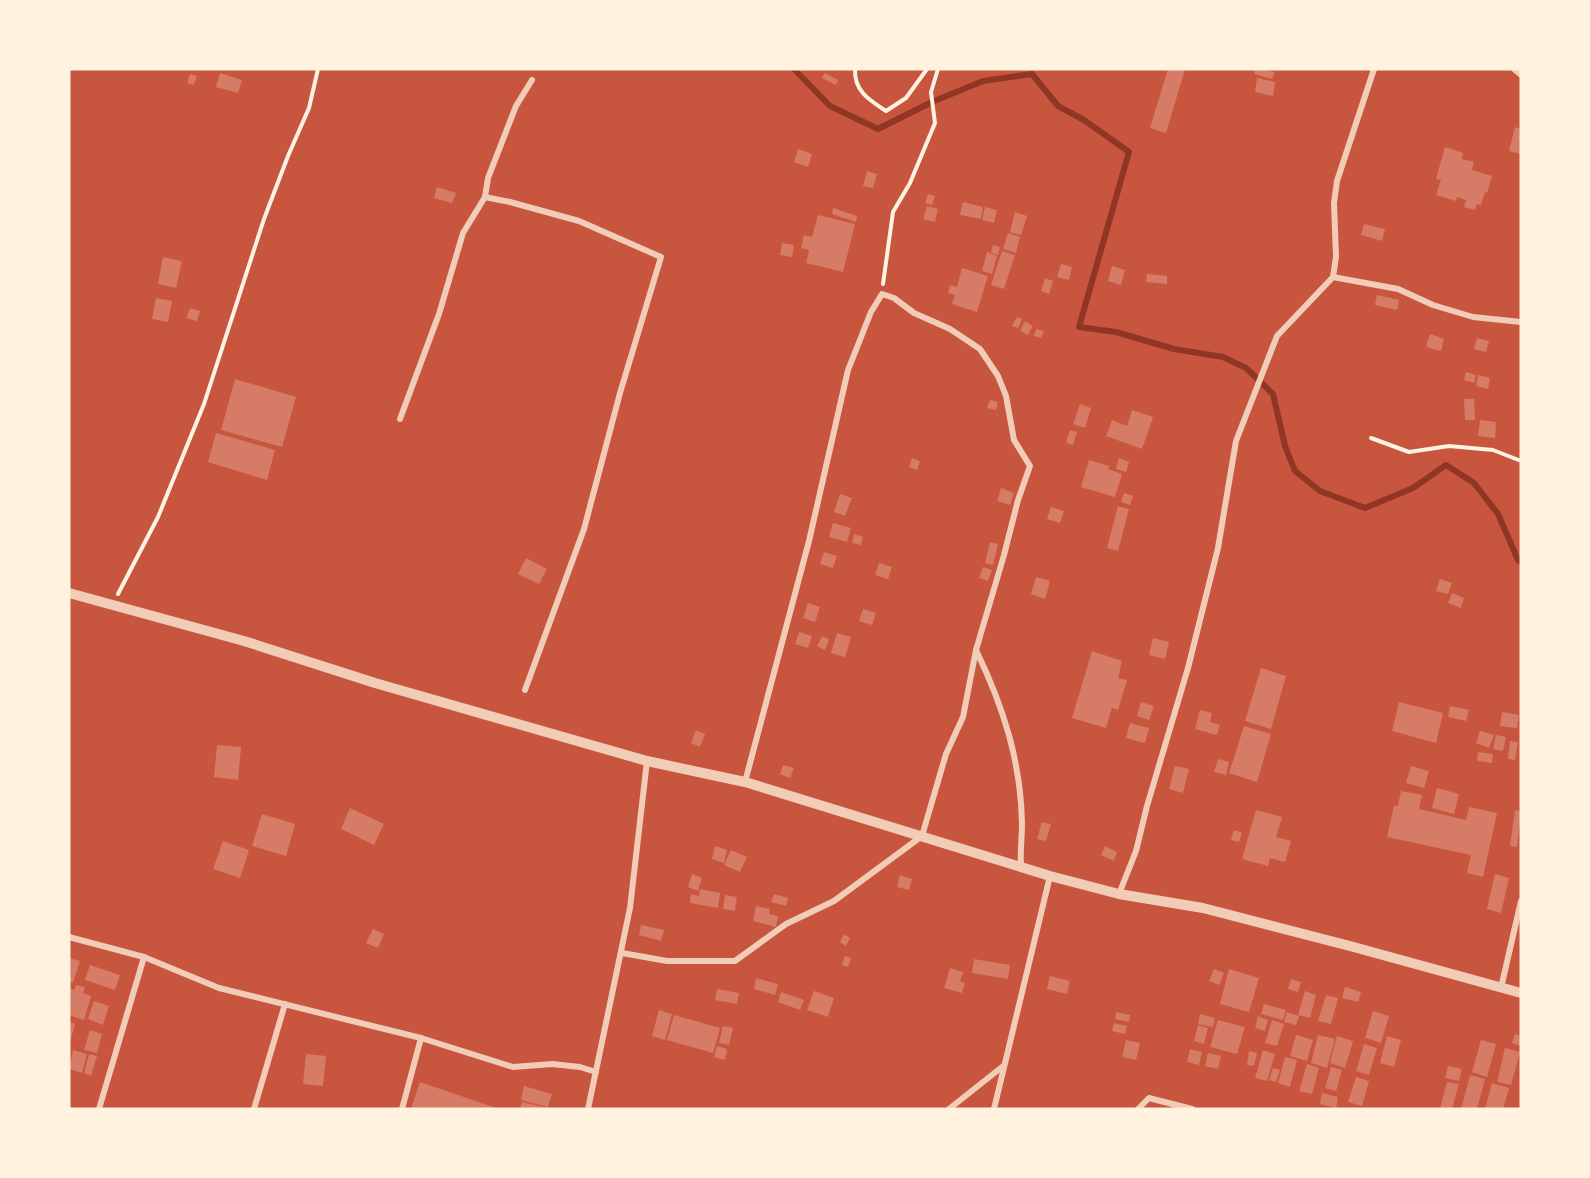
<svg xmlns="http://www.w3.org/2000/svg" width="1590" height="1178" viewBox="0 0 1590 1178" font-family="'Exo 2',sans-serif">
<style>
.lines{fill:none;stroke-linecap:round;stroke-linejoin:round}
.stream{stroke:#8f3625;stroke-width:6}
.building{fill:#d67c66}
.path{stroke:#fff3e0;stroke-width:4}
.minor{stroke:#f1ccb7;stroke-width:6}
.tertiary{stroke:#f1ccb7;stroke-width:10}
</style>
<rect width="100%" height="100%" fill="#c8553d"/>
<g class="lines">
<!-- stream -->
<path class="stream" d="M794,69L830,106L878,129L932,102L983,81L1032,74L1058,106L1084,120L1129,152L1079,327L1116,332L1174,349L1223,357L1246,368L1273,394L1285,446L1295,471L1320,491L1365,508L1413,488L1446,465L1474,483L1498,514L1518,560L1521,562"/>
</g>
<!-- building -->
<g class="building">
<path d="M1168,69H1185L1166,133L1150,128Z"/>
<path d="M1256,69L1275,72L1272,79L1254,74Z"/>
<path d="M220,73L242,80L238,93L216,87Z"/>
<path d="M825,73L838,80L836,85L822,78Z"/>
<path d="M190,74L197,76L194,85L187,83Z"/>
<path d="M1257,78L1275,82L1273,96L1255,92Z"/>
<path d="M1515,127L1521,129V154L1509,151Z"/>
<path d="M1445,147L1463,153L1462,159L1474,162L1472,170L1492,176L1487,193L1485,192L1481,205L1477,204L1475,210L1464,207L1466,200L1457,197L1456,201L1436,195L1441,180L1436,179Z"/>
<path d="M798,149L812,154L808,167L794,162Z"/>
<path d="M867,171L877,174L873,188L863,186Z"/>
<path d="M437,187L456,193L452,203L434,198Z"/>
<path d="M928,194L935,196L932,205L925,203Z"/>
<path d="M963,202L983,207L981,219L960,215Z"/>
<path d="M927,206L938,209L935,222L923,219Z"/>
<path d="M985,207L997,210L994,223L982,220Z"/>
<path d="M833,208L857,216L856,222L832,214Z"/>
<path d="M1015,212L1027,216L1021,235L1010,232Z"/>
<path d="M818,215L855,224L843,272L806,263L809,250L801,248L804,235L812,237Z"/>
<path d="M1364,224L1385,229L1382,241L1361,235Z"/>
<path d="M1008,233L1020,237L1016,253L1003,249Z"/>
<path d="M782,243L794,245L792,257L780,255Z"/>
<path d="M993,245L1000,247L998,255L991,253Z"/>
<path d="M1002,251L1015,255L1004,289L991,285Z"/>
<path d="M987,252L997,256L992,274L982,271Z"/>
<path d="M163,257L182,261L176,288L158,284Z"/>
<path d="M1061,264L1072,267L1069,280L1057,277Z"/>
<path d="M1112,266L1125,270L1121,285L1108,281Z"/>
<path d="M962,268L988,276L977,312L952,304L955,295L948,293L950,285L957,287Z"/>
<path d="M1147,274L1167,276V284L1146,282Z"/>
<path d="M1045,278L1053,281L1049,294L1041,291Z"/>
<path d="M1377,295L1399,300L1397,310L1375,305Z"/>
<path d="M156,298L172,301L168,322L152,319Z"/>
<path d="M190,308L200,311L197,321L186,318Z"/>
<path d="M1017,317L1022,319L1018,328L1012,326Z"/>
<path d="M1025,321L1033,326L1028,335L1020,331Z"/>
<path d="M1036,329L1044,331L1041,338L1034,336Z"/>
<path d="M1430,334L1444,339L1441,351L1426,347Z"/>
<path d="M1477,338L1489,341L1486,352L1474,349Z"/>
<path d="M1466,372L1476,375L1474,383L1464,380Z"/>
<path d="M1478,375L1490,378L1488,389L1476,386Z"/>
<path d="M235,379L296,397L282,447L221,430Z"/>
<path d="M1464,399H1474L1475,420H1465Z"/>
<path d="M990,400L998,402L996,410L987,408Z"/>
<path d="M1080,404L1091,408L1085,428L1073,424Z"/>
<path d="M1132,410L1153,417L1142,449L1106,436L1112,420L1127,426Z"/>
<path d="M1480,420L1496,422L1495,438L1478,436Z"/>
<path d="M1070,430L1077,432L1073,445L1066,443Z"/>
<path d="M216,433L275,450L267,480L208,462Z"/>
<path d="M912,458L920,461L917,470L909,467Z"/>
<path d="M1119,458L1129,462L1126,472L1116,469Z"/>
<path d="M1089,460L1109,466L1108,469L1122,474L1115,497L1081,487Z"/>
<path d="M1001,488L1014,493L1010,505L997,501Z"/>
<path d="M1124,493L1133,496L1130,505L1121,502Z"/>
<path d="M840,494L852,498L845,516L834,512Z"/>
<path d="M1118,506L1129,509L1118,551L1107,548Z"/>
<path d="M1051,507L1064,511L1060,523L1047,519Z"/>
<path d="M833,523L851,528L847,542L829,537Z"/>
<path d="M854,534L863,537L861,545L852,543Z"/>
<path d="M990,542L998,544L993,565L985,563Z"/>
<path d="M824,552L837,556L833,568L820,564Z"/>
<path d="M526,558L547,569L539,584L518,574Z"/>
<path d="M879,563L892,567L888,579L875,575Z"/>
<path d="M983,567L992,570L988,581L979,578Z"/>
<path d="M1036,577L1050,581L1045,599L1031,594Z"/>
<path d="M1440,579L1452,583L1448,594L1436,591Z"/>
<path d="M1452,593L1464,598L1461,608L1448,603Z"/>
<path d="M808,603L820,607L815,622L803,618Z"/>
<path d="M863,609L876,613L872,625L859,621Z"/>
<path d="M799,632L812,636L808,648L795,644Z"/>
<path d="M837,633L851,637L845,657L831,653Z"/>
<path d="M822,636L829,639L825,650L817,646Z"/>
<path d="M1153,638L1169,642L1165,659L1149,655Z"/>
<path d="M1092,651L1122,661L1118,678L1127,680L1118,710L1112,708L1106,728L1072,718Z"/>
<path d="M1261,668L1286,676L1271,729L1245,721Z"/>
<path d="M1141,702L1154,706L1149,720L1137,716Z"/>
<path d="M1399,702L1443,713L1436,743L1392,731Z"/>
<path d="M1450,706L1469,710L1466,721L1448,717Z"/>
<path d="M1200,710L1212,713L1210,722L1220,725L1217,735L1195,729Z"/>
<path d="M1502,712L1519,715L1517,728L1500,726Z"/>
<path d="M1130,723L1149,728L1145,743L1126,738Z"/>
<path d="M1244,726L1271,734L1257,782L1229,773Z"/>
<path d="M696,730L705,734L700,747L691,743Z"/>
<path d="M1480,731L1494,735L1489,748L1476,743Z"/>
<path d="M1496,735L1506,737L1503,751L1493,749Z"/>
<path d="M1510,741L1518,742L1515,760L1508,759Z"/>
<path d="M217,745L241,747L238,780L214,777Z"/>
<path d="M1478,752L1493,754L1492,763L1477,761Z"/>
<path d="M1218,759L1229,762L1226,775L1214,772Z"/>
<path d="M783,765L794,768L790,778L780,774Z"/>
<path d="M1175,766L1189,769L1183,793L1169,789Z"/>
<path d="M1411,766L1429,771L1424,788L1406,783Z"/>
<path d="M1437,788L1459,794L1454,814L1432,808Z"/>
<path d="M1401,791L1422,795L1419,809L1466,820L1469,807L1497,813L1483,877L1467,873L1471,855L1387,837L1394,806H1398Z"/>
<path d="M350,808L384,824L374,845L341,829Z"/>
<path d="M1256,810L1282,817L1276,837L1291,841L1285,862L1270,858L1268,866L1242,859Z"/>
<path d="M1515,810L1521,811L1517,847L1510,846Z"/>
<path d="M262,814L295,824L286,856L252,846Z"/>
<path d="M1042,822L1051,824L1046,841L1037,839Z"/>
<path d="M1234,830L1242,833L1239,842L1231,840Z"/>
<path d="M223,841L249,850L240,878L213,869Z"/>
<path d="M715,846L727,850L724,863L712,859Z"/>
<path d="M1105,846L1117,852L1114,861L1101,855Z"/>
<path d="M731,850L747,857L740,872L724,865Z"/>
<path d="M692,874L702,878L698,891L688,887Z"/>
<path d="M1495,874L1509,878L1501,913L1487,909Z"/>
<path d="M900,875L912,879L909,890L897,887Z"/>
<path d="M700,889L720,893L718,908L690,903L691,894L699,896Z"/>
<path d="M774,894L788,898L786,906L771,902Z"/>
<path d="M725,895L737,897L735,911L723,909Z"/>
<path d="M756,906L770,909L769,914L778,916L776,927L753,921Z"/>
<path d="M641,925L664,930L661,941L639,935Z"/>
<path d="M373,929L384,934L378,948L366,943Z"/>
<path d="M844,934L850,938L846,946L840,942Z"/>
<path d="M845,956L851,958L848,967L842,965Z"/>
<path d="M69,958L80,961L73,983L69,982Z"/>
<path d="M974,959L1010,965L1008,979L972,973Z"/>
<path d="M90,965L120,975L115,990L85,980Z"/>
<path d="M950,968L963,972L960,981L965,983L962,993L944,988Z"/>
<path d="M1214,969L1224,973L1219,985L1209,981Z"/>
<path d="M1229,969L1259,978L1249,1012L1220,1004Z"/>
<path d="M1050,976L1070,981L1067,994L1047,989Z"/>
<path d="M756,978L778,984L775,995L754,989Z"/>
<path d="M1291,979L1301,982L1298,992L1288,989Z"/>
<path d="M76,985L85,987L83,993L91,996L84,1020L69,1015V988L74,990Z"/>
<path d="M1345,987L1361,992L1358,1002L1342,998Z"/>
<path d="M717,989L739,993L737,1004L715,1000Z"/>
<path d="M814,991L834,998L828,1017L807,1010Z"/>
<path d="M1305,991L1316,995L1310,1018L1298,1015Z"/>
<path d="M781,992L804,1000L800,1010L778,1002Z"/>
<path d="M1326,995L1338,998L1331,1024L1318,1021Z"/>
<path d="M94,1001L109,1006L103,1025L88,1019Z"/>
<path d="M1264,1004L1286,1010L1283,1020L1261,1014Z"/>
<path d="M659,1010L672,1014L665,1040L652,1036Z"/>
<path d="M1373,1011L1389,1016L1381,1043L1365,1038Z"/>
<path d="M1116,1012L1130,1015L1129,1022L1115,1019Z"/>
<path d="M1287,1012L1299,1016L1296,1025L1284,1022Z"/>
<path d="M1200,1014L1215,1018L1213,1027L1198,1024Z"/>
<path d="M674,1015L720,1028L713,1053L667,1040Z"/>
<path d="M1258,1016L1268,1020L1265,1031L1255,1028Z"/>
<path d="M1218,1020L1245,1027L1237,1054L1210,1047Z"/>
<path d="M1272,1020L1284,1024L1277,1046L1265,1043Z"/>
<path d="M69,1022L75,1024L70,1042L69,1041Z"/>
<path d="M1114,1023L1127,1026L1125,1034L1112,1031Z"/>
<path d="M1198,1025L1208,1028L1204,1044L1194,1041Z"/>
<path d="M723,1026L733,1028L729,1045L719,1043Z"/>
<path d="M90,1030L102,1034L97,1053L84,1050Z"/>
<path d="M1515,1034L1521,1036V1046L1512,1043Z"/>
<path d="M1296,1035L1313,1040L1307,1061L1290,1056Z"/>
<path d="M1318,1035L1335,1039L1327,1068L1311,1063Z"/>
<path d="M1337,1036L1353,1041L1345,1068L1330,1063Z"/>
<path d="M1387,1036L1401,1040L1394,1067L1380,1063Z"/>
<path d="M1126,1040L1140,1043L1136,1060L1122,1057Z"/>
<path d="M1481,1040L1496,1044L1487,1077L1472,1072Z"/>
<path d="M1364,1044L1377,1048L1369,1075L1356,1071Z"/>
<path d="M717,1046L727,1049L725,1060L714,1057Z"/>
<path d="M1505,1048L1520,1052L1511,1085L1497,1082Z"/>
<path d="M1190,1049L1202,1052L1199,1065L1187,1062Z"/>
<path d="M73,1050L87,1054L82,1073L69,1069Z"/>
<path d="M1263,1050L1275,1054L1267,1081L1255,1078Z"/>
<path d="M1249,1051L1257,1053L1254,1066L1247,1065Z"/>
<path d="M1208,1053L1221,1056L1218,1069L1205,1066Z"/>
<path d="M89,1054L97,1056L91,1076L84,1073Z"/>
<path d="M306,1054L326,1056L323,1086L303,1084Z"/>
<path d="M1285,1057L1297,1060L1290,1087L1278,1083Z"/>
<path d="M1307,1064L1319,1068L1312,1094L1299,1091Z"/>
<path d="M1448,1066L1462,1069L1459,1081L1445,1078Z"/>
<path d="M1331,1067L1342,1070L1336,1091L1325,1088Z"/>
<path d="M1273,1068L1280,1070L1276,1082L1269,1080Z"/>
<path d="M1470,1075L1485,1079L1477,1109H1461Z"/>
<path d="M1356,1077L1369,1081L1362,1106L1348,1102Z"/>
<path d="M420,1082L499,1109H411Z"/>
<path d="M1447,1082L1459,1084L1452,1109H1440Z"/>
<path d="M1492,1083L1509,1088L1503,1109H1485Z"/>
<path d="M524,1086L552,1094L548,1107L521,1100Z"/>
<path d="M1322,1093L1338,1097L1336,1108L1320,1104Z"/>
<path d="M522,1102L548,1108V1109H520Z"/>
</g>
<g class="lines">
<!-- path -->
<g class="path">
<path d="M855,69C854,91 869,100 886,111L906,98L927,69"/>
<path d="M883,284L893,212L910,183L935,123L931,92L938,69"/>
<path d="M1371,438L1409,452L1449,446L1493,450L1521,461"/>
<path d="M118,594L158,517L204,404L264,219L288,156L309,108L318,69"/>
</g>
<!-- minor -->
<g class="minor">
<path d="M1514,69L1521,75"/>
<path d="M485,197L510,202L579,221L661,257L620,393L584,529L525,690"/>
<path d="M1333,277L1398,289L1433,305L1473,317L1521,322"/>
<path d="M400,419L439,314L463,233L485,197L488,178L516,106L532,80"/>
<path d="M745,782L809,541L848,370L871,312L882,294L894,298L914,313L950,329L980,349L998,376L1006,396L1014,440L1030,466L1018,500L1004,555L976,650C1003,706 1021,761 1022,824C1022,837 1020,851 1021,865"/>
<path d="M1119,894L1136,851L1147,806L1188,668L1218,548L1236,441L1277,336L1333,277L1336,257L1334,203L1337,181L1374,69"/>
<path d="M69,937L144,957L219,988L421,1038L513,1067L552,1064L580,1067L596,1072"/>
<path d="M622,953L667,961H735L786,924L834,901L922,836L946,754L963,717L976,650"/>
<path d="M1501,988L1521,901"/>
<path d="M99,1109L144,957"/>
<path d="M254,1109L285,1004"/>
<path d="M402,1109L421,1038"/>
<path d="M588,1109L630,908L647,761"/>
<path d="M949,1109L1002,1067"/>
<path d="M994,1109L1050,876"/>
<path d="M1138,1109L1149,1098L1192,1109"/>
</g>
<!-- tertiary -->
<path class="tertiary" d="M69,593L244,641L375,683L647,761L745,782L1050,876L1119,894L1203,908L1350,946L1521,993"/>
</g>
<!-- border -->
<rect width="1590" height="1178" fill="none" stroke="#fff3e0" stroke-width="141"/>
</svg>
